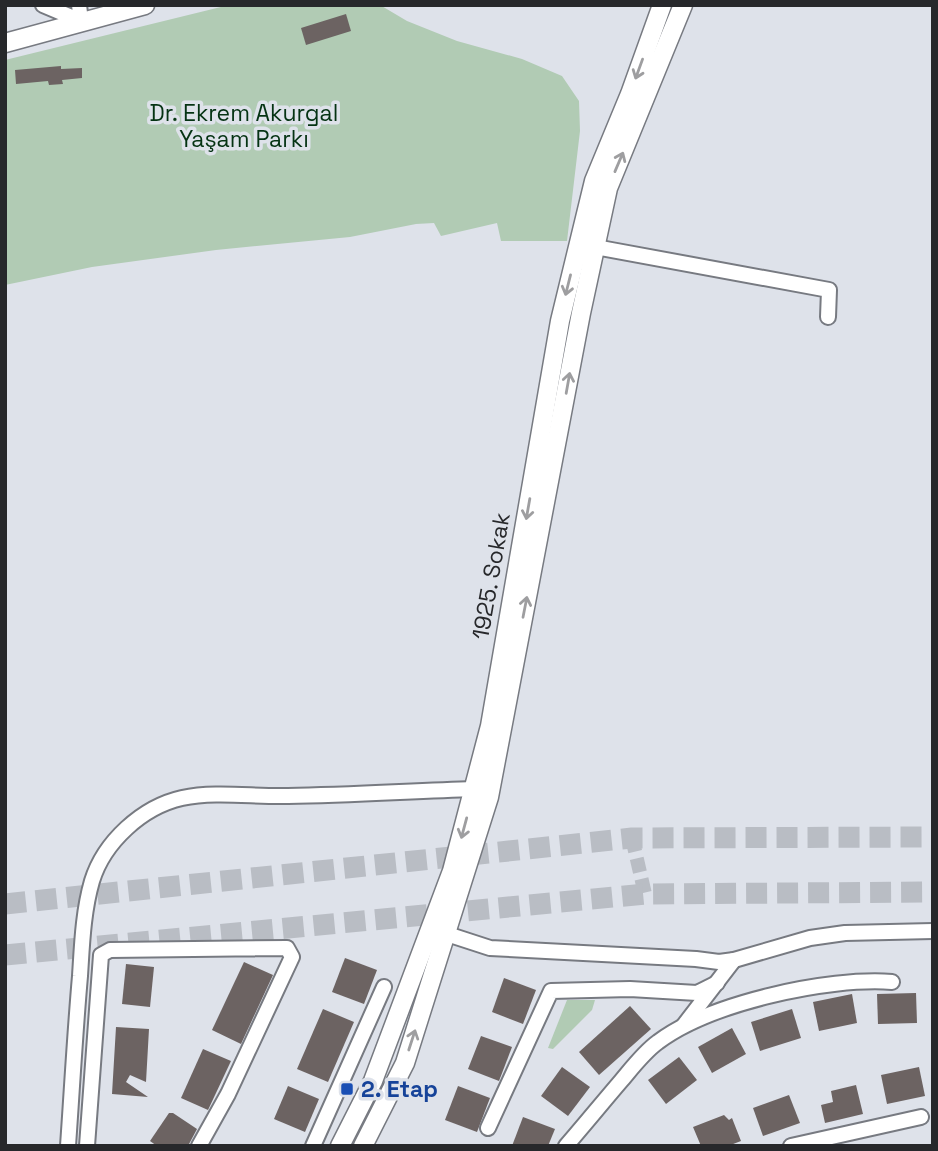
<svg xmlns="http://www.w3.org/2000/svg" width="938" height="1151" viewBox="0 0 938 1151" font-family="'Space Grotesk',sans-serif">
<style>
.green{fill:#b1cbb4}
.building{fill:#6c6362}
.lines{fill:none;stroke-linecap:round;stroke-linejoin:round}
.minor-tunnel{stroke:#b9bdc4;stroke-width:14;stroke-dasharray:14 7;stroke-linecap:butt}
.highway-tunnel{stroke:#b9bdc4;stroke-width:21;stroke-dasharray:21 10;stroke-linecap:butt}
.minor-casing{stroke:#777a81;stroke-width:18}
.major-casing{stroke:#777a81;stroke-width:21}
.minor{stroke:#fff;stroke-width:14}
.major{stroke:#fff;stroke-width:18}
.oneway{stroke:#9e9ea0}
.transit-dot{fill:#1a4fb4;stroke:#dee2ea;stroke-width:2.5}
.labels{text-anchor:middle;stroke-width:7;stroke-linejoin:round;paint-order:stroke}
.park-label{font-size:23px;fill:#053313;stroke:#dee2ea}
.street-label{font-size:23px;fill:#27282b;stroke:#dee2ea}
.transit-label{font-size:23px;font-weight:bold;fill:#164399;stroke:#dee2ea;text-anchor:start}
</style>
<rect width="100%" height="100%" fill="#dee2ea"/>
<!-- green -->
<g class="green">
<path d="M229,5H380L407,21L457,41L522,59L562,76L579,101L580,131L567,241H501L497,223L441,236L434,223L416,224L350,237L216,250L92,267L5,285V60Z"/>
<path d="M567,1000H595L592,1010L553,1049L548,1048Z"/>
</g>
<!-- building -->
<g class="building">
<path d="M346,14L351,31L306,45L301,28Z"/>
<path d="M61,66V69L82,68V78L62,80L63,84L49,85L48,81L16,84L15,70Z"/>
<path d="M345,958L377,970L364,1004L332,992Z"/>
<path d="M244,962L273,975L241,1044L212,1030Z"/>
<path d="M126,964L154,967L150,1007L122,1004Z"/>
<path d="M504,978L536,990L523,1024L492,1012Z"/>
<path d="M916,993L917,1023L878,1024L877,994Z"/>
<path d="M852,994L857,1023L819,1031L813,1002Z"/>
<path d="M630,1006L651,1029L599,1075L579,1052Z"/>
<path d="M323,1009L354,1022L328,1082L297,1069Z"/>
<path d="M792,1009L801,1038L760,1051L751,1022Z"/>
<path d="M116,1027L149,1029L146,1082L130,1075L126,1082L148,1097L112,1094Z"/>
<path d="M732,1028L746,1054L712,1073L698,1047Z"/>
<path d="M481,1036L512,1047L499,1081L468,1069Z"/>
<path d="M203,1049L231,1061L208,1110L181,1098Z"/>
<path d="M679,1057L697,1080L666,1104L648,1080Z"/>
<path d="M562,1067L590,1087L568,1116L541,1096Z"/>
<path d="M919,1067L925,1096L887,1104L881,1075Z"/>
<path d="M856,1085L863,1114L825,1123L821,1105L833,1102L831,1091Z"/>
<path d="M288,1086L319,1099L305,1132L274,1119Z"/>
<path d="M458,1086L490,1098L477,1132L445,1120Z"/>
<path d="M789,1095L800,1123L763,1136L753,1108Z"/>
<path d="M169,1113H173L197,1129L188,1146H157L150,1141Z"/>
<path d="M724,1115L729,1120L732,1118L741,1141L728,1146H701L693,1127Z"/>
<path d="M523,1117L555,1129L548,1146H512Z"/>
</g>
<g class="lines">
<!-- minor-tunnel -->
<path class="minor-tunnel" d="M632,838L645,894"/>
<!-- highway-tunnel -->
<g class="highway-tunnel">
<path d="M5,904L632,838L933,837"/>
<path d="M5,955L645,894L933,892"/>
</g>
<defs>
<g id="minor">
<path d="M43,5L81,21L79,5"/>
<path d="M595,247L829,290L828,317"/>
<path d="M447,934L490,948L696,959L719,962L734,960L810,938L845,933L933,931"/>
<path d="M684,1025L734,960"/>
<path d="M488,1128L551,991L630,989L697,993L717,983"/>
<path d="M68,1146C72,1089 75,1033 80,976C82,945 83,912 92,881C104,842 142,807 182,798C216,791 253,797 288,796C350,795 412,791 474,789"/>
<path d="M87,1146L101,955L110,950L287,948L292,957L228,1094L199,1146"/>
<path d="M313,1146L384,987"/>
<path d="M566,1146C585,1124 603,1102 621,1081C632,1068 644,1052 658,1042C710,1003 828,977 892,982"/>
<path d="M791,1146L921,1117"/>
</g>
<g id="major">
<path d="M5,43L145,5"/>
<path d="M340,1146L373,1081L452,871L490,726L560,321L594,181L630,94L662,5"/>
<path d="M363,1146L405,1063L489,797L581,313L608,188L683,5"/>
</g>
</defs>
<!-- minor casing -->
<use href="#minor" class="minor-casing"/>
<!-- major casing -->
<use href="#major" class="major-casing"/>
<!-- minor -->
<use href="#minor" class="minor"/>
<!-- major -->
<use href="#major" class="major"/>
</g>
<!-- one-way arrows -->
<defs><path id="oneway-shaft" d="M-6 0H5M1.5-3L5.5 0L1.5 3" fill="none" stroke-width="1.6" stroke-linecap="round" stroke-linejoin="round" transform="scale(1.75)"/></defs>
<g class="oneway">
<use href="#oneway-shaft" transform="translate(639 69) rotate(110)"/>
<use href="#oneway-shaft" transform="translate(619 162) rotate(-67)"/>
<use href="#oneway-shaft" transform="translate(568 285) rotate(104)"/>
<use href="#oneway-shaft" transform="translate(568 383) rotate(-80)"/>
<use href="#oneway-shaft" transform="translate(528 509) rotate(100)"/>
<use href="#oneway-shaft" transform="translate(525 607) rotate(-79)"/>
<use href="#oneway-shaft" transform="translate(464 828) rotate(105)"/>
<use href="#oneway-shaft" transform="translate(412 1040) rotate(-72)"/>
</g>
<!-- markers -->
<rect class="transit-dot" x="340" y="1082" width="14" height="14" rx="3.5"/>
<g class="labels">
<!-- park labels -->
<g class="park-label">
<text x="244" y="121">Dr. Ekrem Akurgal<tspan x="244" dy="26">Yaşam Parkı</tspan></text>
</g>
<!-- street labels -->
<g class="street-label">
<text transform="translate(491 576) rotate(-80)" y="8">1925. Sokak</text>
</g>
<!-- transit labels -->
<g class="transit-label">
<text x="361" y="1097">2. Etap</text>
</g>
</g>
<!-- border -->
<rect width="938" height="1151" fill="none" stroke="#27282b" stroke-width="14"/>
</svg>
